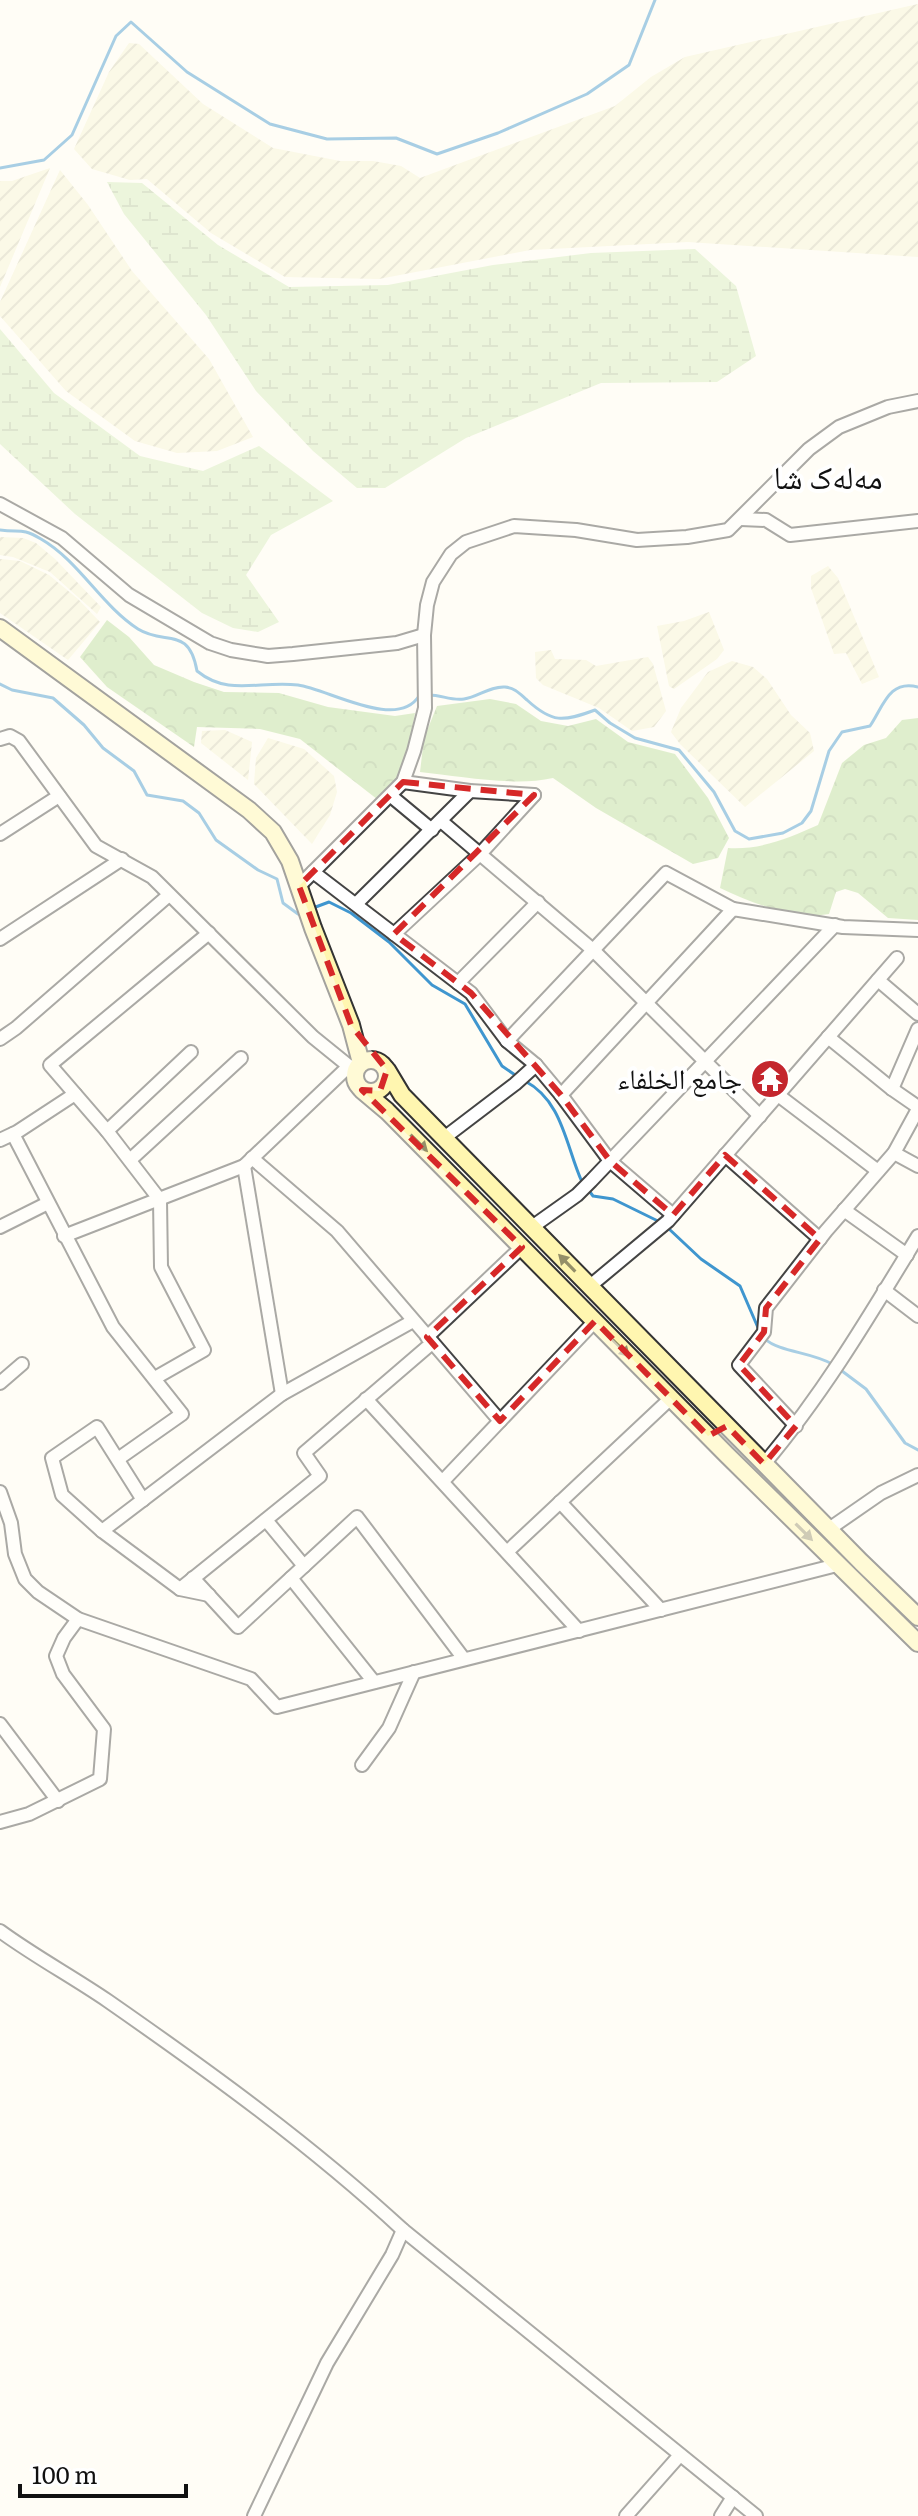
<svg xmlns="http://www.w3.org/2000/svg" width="918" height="2516" viewBox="0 0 918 2516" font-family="Literata,'Noto Naskh Arabic',serif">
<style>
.farmland{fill:url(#farmland-furrows)}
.forest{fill:url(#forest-crowns)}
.wetland{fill:url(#wetland-marsh)}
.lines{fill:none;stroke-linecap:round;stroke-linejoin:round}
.stream{stroke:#3f96cf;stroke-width:3}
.minor-casing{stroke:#444;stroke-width:16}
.secondary-casing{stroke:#333;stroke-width:20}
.minor{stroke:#fff;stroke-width:12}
.secondary{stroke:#fff6b0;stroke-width:16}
.oneway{fill:#948f68}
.marked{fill:none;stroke:#d62828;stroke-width:6;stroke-dasharray:16 10;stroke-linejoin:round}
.labels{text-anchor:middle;stroke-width:8;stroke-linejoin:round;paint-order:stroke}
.poi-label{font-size:28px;fill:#111;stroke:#fff;text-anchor:end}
.quarter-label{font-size:32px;fill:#111;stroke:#fff}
</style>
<defs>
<pattern id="farmland-furrows" width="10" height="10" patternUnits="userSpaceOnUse" patternTransform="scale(2)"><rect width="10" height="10" fill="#f6f3d4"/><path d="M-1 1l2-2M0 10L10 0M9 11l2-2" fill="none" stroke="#d2cfb5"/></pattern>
<pattern id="forest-crowns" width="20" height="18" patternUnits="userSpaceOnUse" patternTransform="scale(2)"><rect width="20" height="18" fill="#b9dc9c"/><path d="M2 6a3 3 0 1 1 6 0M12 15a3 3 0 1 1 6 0" fill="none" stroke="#9ebc85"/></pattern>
<pattern id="wetland-marsh" width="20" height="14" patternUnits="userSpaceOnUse" patternTransform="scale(2)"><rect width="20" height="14" fill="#d5ebbd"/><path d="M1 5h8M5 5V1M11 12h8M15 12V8" fill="none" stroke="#b6c8a1"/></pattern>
</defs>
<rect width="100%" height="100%" fill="#fffdf5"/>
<!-- farmland -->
<g class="farmland">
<path d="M918,4V257L688,242L530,250L379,279L285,277L211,233L147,179L130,180L92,169L74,149L109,72L129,43L139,44L203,104L273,148L340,161H373L401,166L420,178L615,106L651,77L685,57Z"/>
<path d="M50,168L0,287V181H12Z"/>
<path d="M60,170L88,205L132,271L209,359L253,437L217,451L177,453L135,441L66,391L0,316V302Z"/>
<path d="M0,537L23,538L36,543L55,559L101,607L97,614L50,572L13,557L0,555Z"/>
<path d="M0,559L20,561L49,575L78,599L100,622L68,660L0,613Z"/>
<path d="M828,566L838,578L879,677L862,684L846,653L834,654L811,588V576Z"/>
<path d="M709,612L724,650L717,659L674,689L669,686L657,626L684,621Z"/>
<path d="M551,650L555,659L586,660L596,666L648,657L653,664L666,711L654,727L632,731L599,708L543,685L536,678L535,652Z"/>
<path d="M732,661L753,667L767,679L791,715L810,733L814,751L745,807L680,744L671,732L681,708L708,672Z"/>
<path d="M225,730L252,742L248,780L201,743L202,731Z"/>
<path d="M268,738L304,749L334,776L337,792L330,815L312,844L254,784L256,758Z"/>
</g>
<!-- forest -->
<g class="forest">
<path d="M107,620L129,637L154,665L194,682L224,692L279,693L328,707L395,716L415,713C408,751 406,772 382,803L300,739L260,729L197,727L194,747L107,687L80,657Z"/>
<path d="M490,699L516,704L541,721L568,726L596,719L628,742L675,754L708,798L729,838L718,858L693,864L596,808L553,778C514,787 460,776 420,772L424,738L437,706Z"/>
<path d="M918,718V920L888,918L858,893L845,889L836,892L829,914C794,920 752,903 720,888L728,848C761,850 789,838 818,825L842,763L864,745L886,738L902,720Z"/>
</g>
<!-- wetland -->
<g class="wetland">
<path d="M107,182L142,183L218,245L289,287L388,285L493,265L591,253L695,249L736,286L756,356L717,382L601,383L466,438L385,488H357L313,451L256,391L206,315L124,214Z"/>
<path d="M0,329L54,393L140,456L203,471L259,446L333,501L271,535L246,575L279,622L258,632L233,628L202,613L75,514L0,444Z"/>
</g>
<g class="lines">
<!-- stream -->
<g class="stream">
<path d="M0,168L44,160L72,135L116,36L131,22L187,72L270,124L327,139L396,138L437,154L498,133L587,94L629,65L655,0"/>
<path d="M0,530C20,533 21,527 41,539C79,561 101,605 138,629C165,646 189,625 197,671C229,697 260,680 298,685C328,689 397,731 419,696"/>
<path d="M0,684L12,690L53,698L84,725L103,748L134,771L147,795L183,801L199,813L216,840L258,870L277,879L283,903L298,914L302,912"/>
<path d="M427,695C440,694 450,701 464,699C478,697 490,686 505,687C515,688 520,694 527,700C552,723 563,722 595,710L610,723L635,738L679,750L714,792L735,831L749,839L783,833L802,823L811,811L829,751L842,732L870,726C883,707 889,679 918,687"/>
<path d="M313,908L329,902L351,913L389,942L432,985L465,1004L502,1066L518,1077"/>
<path d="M525,1081C563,1101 566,1147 582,1182"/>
<path d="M587,1188L593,1196L613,1199L662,1223"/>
<path d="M668,1228L701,1259L740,1286L759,1330"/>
<path d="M765,1339C779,1352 812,1352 832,1364"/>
<path d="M838,1368L866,1389L905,1443L918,1450"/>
</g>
<defs>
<g id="minor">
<path d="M0,504L62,538L129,595L210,643L231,650L268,656L293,654L397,643L424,635"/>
<path d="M741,519L766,520L790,535L918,521"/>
<path d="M0,739L10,736L19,741L96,846L152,877L313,1037L355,1071"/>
<path d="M403,782L470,791L534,795"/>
<path d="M391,796L432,830"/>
<path d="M441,821L593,950L760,1116"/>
<path d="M0,834L59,796"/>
<path d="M313,872L471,993L507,1041L536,1065L561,1095L610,1161L673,1215"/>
<path d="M299,886L403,782L414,751L425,708L424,635L427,605L433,582L451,554L466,542L514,526L576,530L637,540L687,537L728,530L809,449L839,427L888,407L918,401"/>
<path d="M356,904L470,791"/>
<path d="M394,934L481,853L534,795"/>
<path d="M0,939L122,859"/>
<path d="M878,980L918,1014"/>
<path d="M458,983L538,902"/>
<path d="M828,1037L892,1089L918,1107"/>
<path d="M0,1039L16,1028L169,895"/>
<path d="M507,1041L666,873L733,909"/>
<path d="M892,1089L918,1029"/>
<path d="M561,1095L733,909L843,927L918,930"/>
<path d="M778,1095L878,1171"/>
<path d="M107,1131L191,1052"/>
<path d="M13,1134L113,1327L182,1414L118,1459"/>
<path d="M444,1138L515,1084L536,1065"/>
<path d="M0,1140L17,1132L75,1094"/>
<path d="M894,1153L918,1166"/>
<path d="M725,1155L820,1239"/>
<path d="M252,1158L337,1231L500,1421"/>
<path d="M130,1160L241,1058"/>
<path d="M244,1166L282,1394"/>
<path d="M844,1210L907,1255"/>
<path d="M0,1227L48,1203"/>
<path d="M532,1227L577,1195L591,1181L835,925"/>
<path d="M64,1236L244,1166L349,1066"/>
<path d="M590,1286L668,1221L897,958"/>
<path d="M884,1290L918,1316"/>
<path d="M427,1337L522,1247"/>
<path d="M155,1378L204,1350L161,1267L160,1200L107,1131L50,1065L209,933"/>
<path d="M0,1383L22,1364"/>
<path d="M366,1399L579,1631"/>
<path d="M796,1426L739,1365L764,1332L766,1308L826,1231L894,1153L918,1109"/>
<path d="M764,1464C824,1393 870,1315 918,1236"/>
<path d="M443,1481L595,1321"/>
<path d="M0,1492L11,1523L15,1554L25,1579L38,1592L78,1619L251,1679L277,1707L837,1565"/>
<path d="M143,1500L97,1427L52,1458L62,1495L102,1531L180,1589L209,1595"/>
<path d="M560,1502L661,1610"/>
<path d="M266,1520L304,1566"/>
<path d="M829,1529L881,1493L918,1475"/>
<path d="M102,1531L282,1394L413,1321"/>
<path d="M507,1552L671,1398"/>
<path d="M193,1578L238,1627L357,1517L464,1659"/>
<path d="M291,1578L374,1682"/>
<path d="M180,1589L320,1476L304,1453L432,1343"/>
<path d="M0,1724L58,1801"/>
<path d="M362,1765L389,1728L414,1672"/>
<path d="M0,1822L29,1814L100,1779L104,1729L63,1674L56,1656L64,1638L78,1619"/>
<path d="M0,1931C34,1956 73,1977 108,2001C210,2072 311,2145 403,2230L756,2516"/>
<path d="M254,2516L327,2363L392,2255L403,2230"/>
<path d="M626,2516L680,2455"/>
<path d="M721,2516L733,2497"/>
</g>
<g id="secondary">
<path d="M0,628L249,810L273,832L290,861L313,928L351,1025L361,1063"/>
<circle cx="371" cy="1076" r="16"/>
<path d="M387,1070L402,1095L444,1138L861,1562L918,1617"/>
<path d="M362,1090L387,1111L726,1454L918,1643"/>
</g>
</defs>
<!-- minor casing -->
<use href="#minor" class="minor-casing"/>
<!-- secondary casing -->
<use href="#secondary" class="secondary-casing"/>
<!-- minor -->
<use href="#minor" class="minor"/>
<!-- secondary -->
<use href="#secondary" class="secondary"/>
</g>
<!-- one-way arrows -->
<defs><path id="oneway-solid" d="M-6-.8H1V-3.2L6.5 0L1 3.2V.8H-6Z" transform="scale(2)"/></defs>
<g class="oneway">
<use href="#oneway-solid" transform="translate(419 1143) rotate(45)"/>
<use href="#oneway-solid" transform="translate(567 1263) rotate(-134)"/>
<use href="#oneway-solid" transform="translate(621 1348) rotate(45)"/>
<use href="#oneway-solid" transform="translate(804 1532) rotate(45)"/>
</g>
<!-- marked area -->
<path d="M0 0H918V2516H0ZM403,782L534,795L394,934L471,993L561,1095L610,1161L673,1215L725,1155L820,1239L766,1308L764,1332L739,1365L796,1426L764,1464L727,1426L708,1436L595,1321L500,1421L427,1337L522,1247L362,1090L380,1091L387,1070L351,1025L299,886Z" fill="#fffdf5" fill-opacity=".55" fill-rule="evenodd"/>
<path class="marked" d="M403,782L534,795L394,934L471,993L561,1095L610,1161L673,1215L725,1155L820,1239L766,1308L764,1332L739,1365L796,1426L764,1464L727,1426L708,1436L595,1321L500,1421L427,1337L522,1247L362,1090L380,1091L387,1070L351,1025L299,886Z"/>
<!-- icons -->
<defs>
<symbol id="temple-disc" viewBox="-11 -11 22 22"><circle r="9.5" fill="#c4262e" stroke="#fff"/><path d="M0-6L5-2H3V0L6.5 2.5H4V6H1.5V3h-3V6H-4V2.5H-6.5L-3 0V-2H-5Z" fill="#fff"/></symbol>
</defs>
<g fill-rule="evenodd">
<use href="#temple-disc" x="748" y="1057" width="44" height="44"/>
</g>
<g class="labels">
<!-- poi labels -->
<g class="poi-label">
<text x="742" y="1089">جامع الخلفاء</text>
</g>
<!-- quarter labels -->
<g class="quarter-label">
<text x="828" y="489">مەلەک شا</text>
</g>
</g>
<!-- scale -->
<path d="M20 2484v12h166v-12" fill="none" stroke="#111111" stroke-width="4"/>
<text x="32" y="2484" font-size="24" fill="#111111" stroke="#ffffff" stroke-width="6" paint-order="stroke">100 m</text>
</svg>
